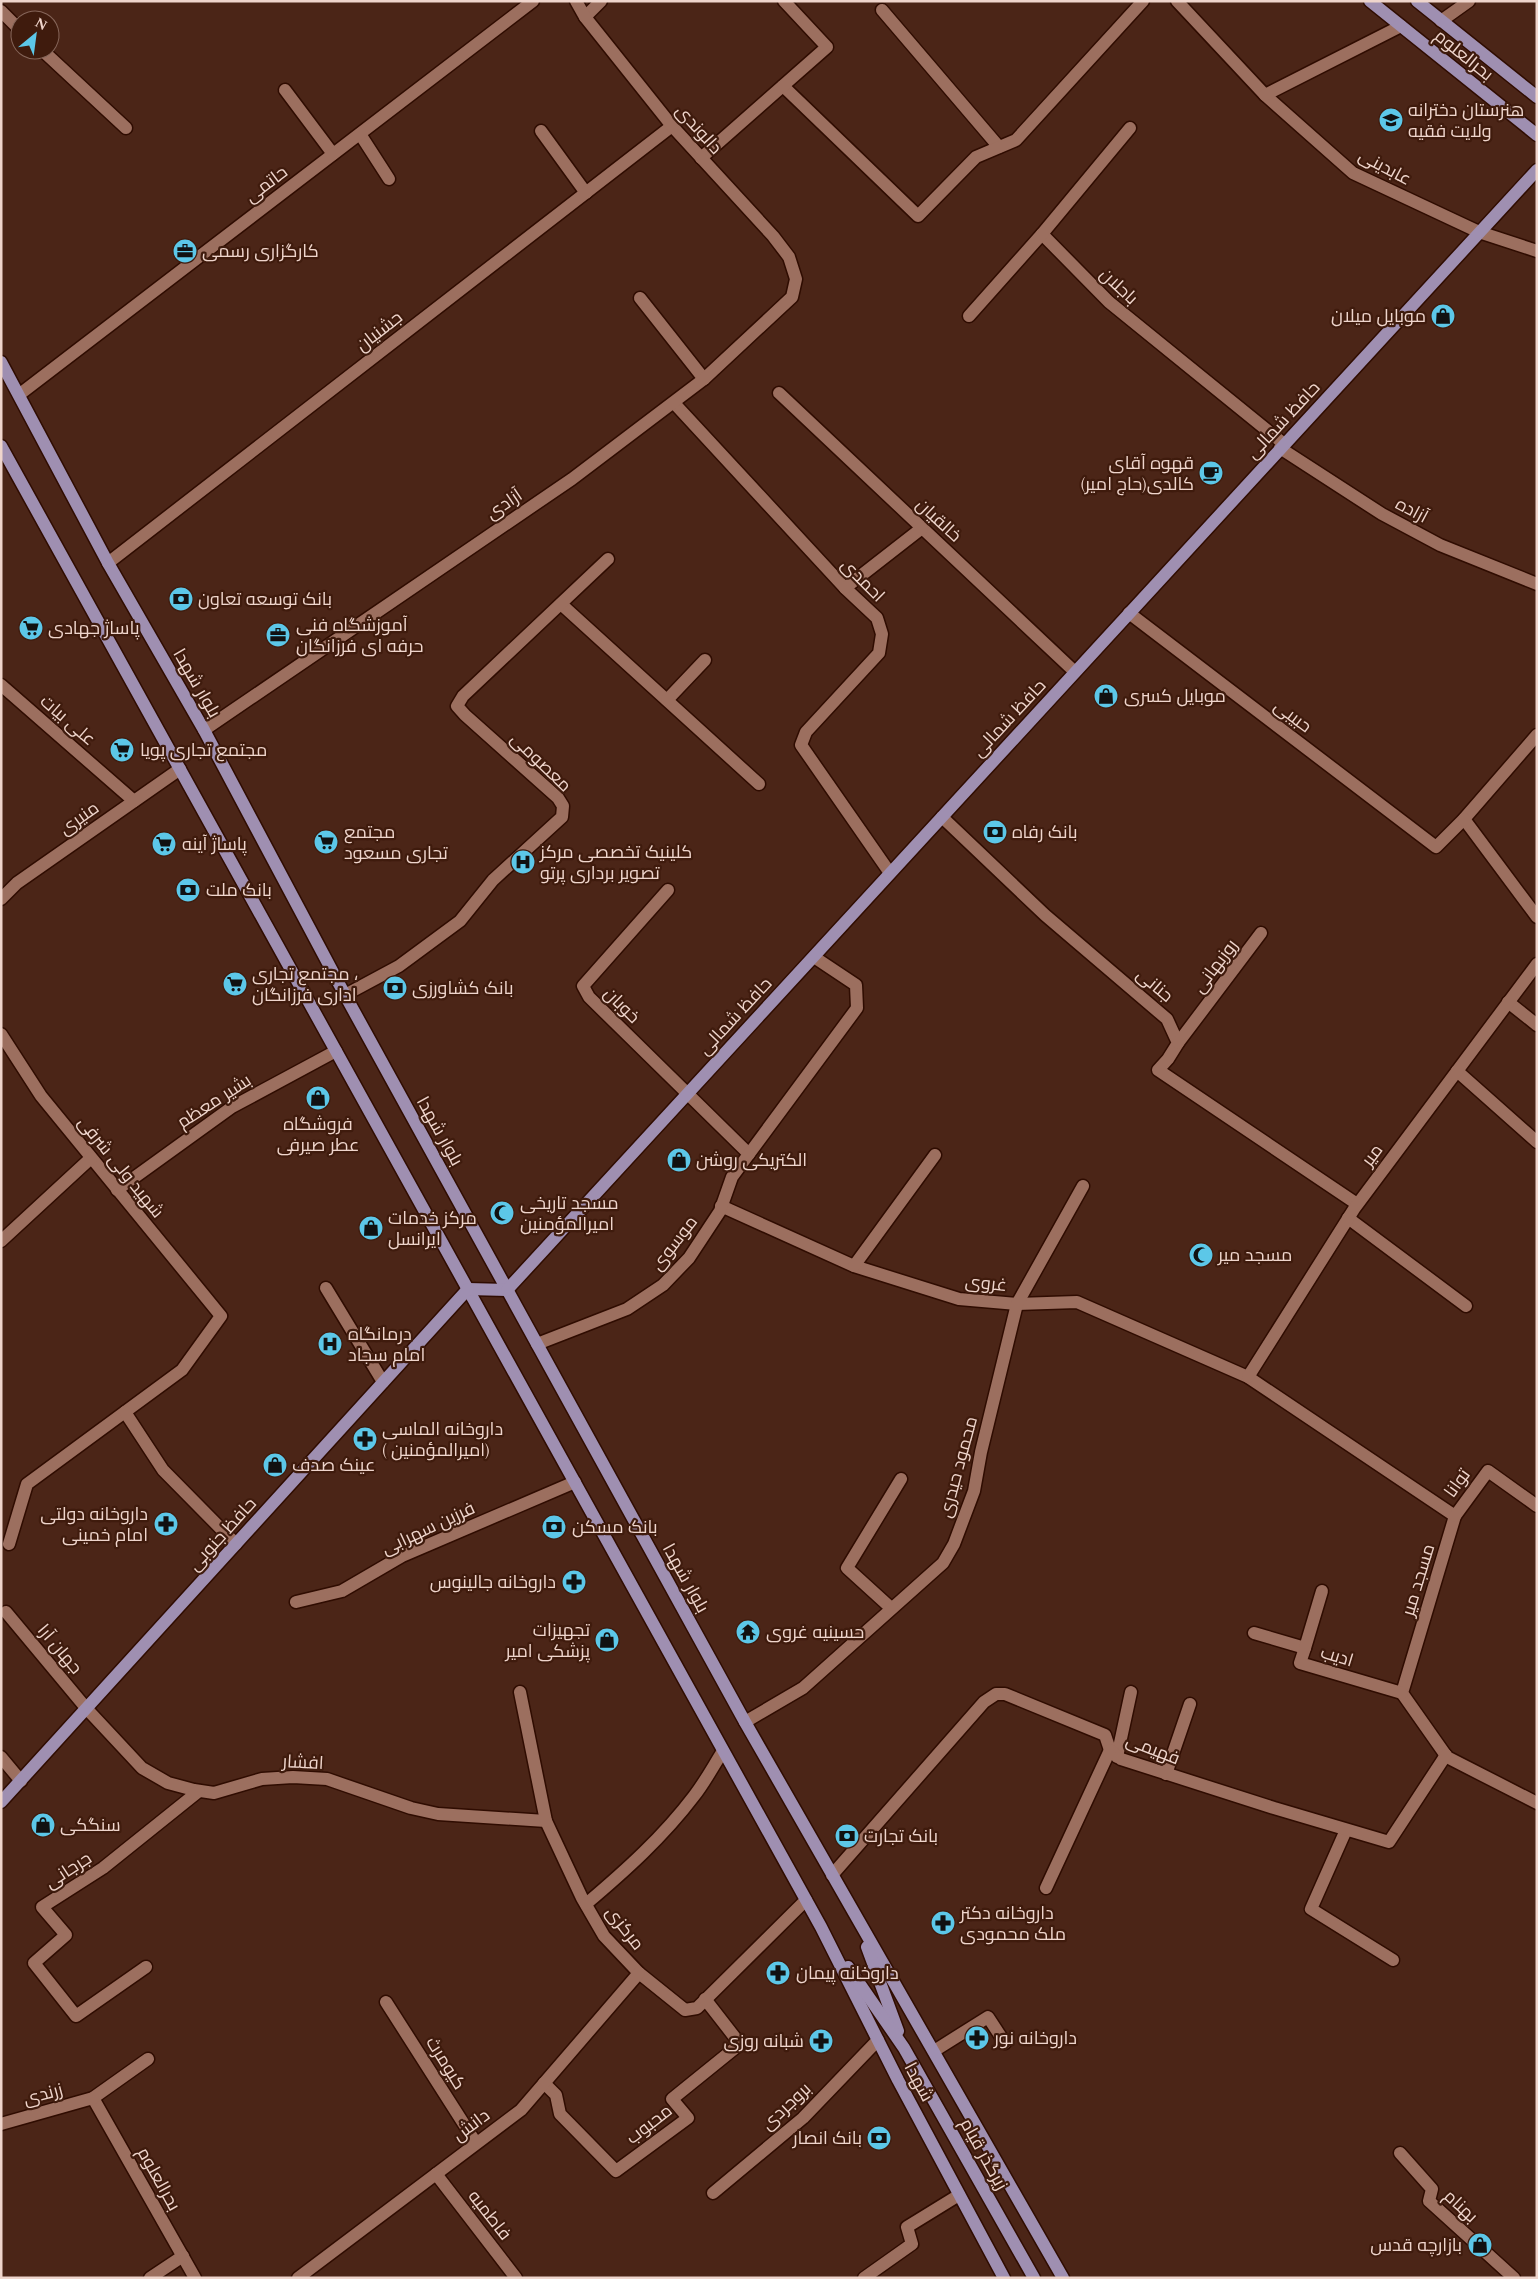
<svg xmlns="http://www.w3.org/2000/svg" width="1538" height="2279" viewBox="0 0 1538 2279" font-family="Spectral,Cairo,serif">
<style>
.lines{fill:none;stroke-linecap:round;stroke-linejoin:round}
.minor-casing{stroke:#2f0c01;stroke-width:15}
.major-casing{stroke:#2f0c01;stroke-width:15}
.minor{stroke:#9c6f5f;stroke-width:12}
.major{stroke:#9f8fb1;stroke-width:12}
.labels{text-anchor:middle;stroke-width:4.5;stroke-linejoin:round;paint-order:stroke}
.street-label{font-size:18px;fill:#efd5cc;stroke:#3f1b0d}
.poi-label{font-size:18px;fill:#efd5cc;stroke:#3f1b0d;text-anchor:start}
</style>
<rect width="100%" height="100%" fill="#4b2517"/>
<g class="lines">
<defs>
<g id="minor">
<path d="M1177,1L1265,95L1353,173L1479,232L1537,251"/>
<path d="M882,10L999,147"/>
<path d="M1,11L20,30"/>
<path d="M585,17L601,1"/>
<path d="M1441,21L1469,1"/>
<path d="M42,50L126,128"/>
<path d="M783,86L918,216L976,157L1016,140L1143,1"/>
<path d="M285,90L333,154"/>
<path d="M1265,95L1401,26"/>
<path d="M541,131L586,193"/>
<path d="M360,134L389,179"/>
<path d="M701,158L827,47L784,1"/>
<path d="M1042,234L1109,302L1284,444"/>
<path d="M640,298L704,379"/>
<path d="M969,316L1042,234L1130,128"/>
<path d="M779,393L1075,672"/>
<path d="M20,394L533,1"/>
<path d="M674,403L845,588L877,618L882,634L879,653L806,732L801,745L890,873"/>
<path d="M1280,448L1382,514L1440,545L1537,584"/>
<path d="M108,563L672,126"/>
<path d="M845,588L922,528"/>
<path d="M561,604L759,784"/>
<path d="M1129,613L1436,847L1464,819L1537,735"/>
<path d="M1,685L134,801"/>
<path d="M667,700L705,660"/>
<path d="M204,730L572,479L704,379L792,297L796,279L789,257L773,236L672,126L585,17L576,1"/>
<path d="M942,817L1045,915L1167,1019L1178,1043L1168,1059L1158,1070L1357,1204"/>
<path d="M1464,819L1537,917"/>
<path d="M668,890L583,986L589,997L749,1154"/>
<path d="M1,899L17,883L180,769"/>
<path d="M345,995L399,966L460,921L493,880L562,817L563,806L558,798L465,715L457,706L463,696L608,559"/>
<path d="M1508,1002L1537,1025"/>
<path d="M1,1034L41,1096L221,1316L182,1370L27,1484L9,1544"/>
<path d="M1178,1043L1261,933"/>
<path d="M1457,1071L1537,1142"/>
<path d="M117,1190L232,1107L336,1051"/>
<path d="M721,1206L854,1266L959,1299L1017,1304L1077,1302L1248,1377L1455,1516L1402,1693L1447,1757L1537,1803"/>
<path d="M1348,1218L1466,1306"/>
<path d="M1,1241L91,1158"/>
<path d="M854,1266L935,1155"/>
<path d="M326,1288L383,1382"/>
<path d="M537,1344L627,1309L663,1285L689,1258L720,1211L732,1177L857,1008L856,985L814,957"/>
<path d="M1248,1377L1354,1209L1537,964"/>
<path d="M125,1412L163,1470L236,1544"/>
<path d="M1455,1516L1488,1471L1537,1506"/>
<path d="M296,1602L342,1591L402,1556L575,1482"/>
<path d="M891,1608L847,1568L901,1479"/>
<path d="M6,1612L86,1708L142,1768L168,1783L194,1790L214,1793L262,1779L293,1777L327,1779L411,1808L438,1814L546,1821"/>
<path d="M1254,1633L1305,1648L1300,1663L1402,1693"/>
<path d="M1305,1648L1322,1591"/>
<path d="M520,1692L546,1821L582,1898L604,1936L639,1973L685,2010L697,2008L806,1900"/>
<path d="M745,1722L803,1688L943,1563L954,1544L974,1491L981,1452L1017,1304L1083,1186"/>
<path d="M1,1757L21,1781"/>
<path d="M1117,1757L1131,1692"/>
<path d="M1166,1774L1190,1704"/>
<path d="M1346,1830L1311,1909L1393,1960"/>
<path d="M832,1875L984,1702L996,1694H1005L1105,1735L1110,1750L1121,1759L1274,1808L1389,1842L1446,1755"/>
<path d="M1046,1888L1110,1750"/>
<path d="M586,1904C625,1871 663,1837 694,1796C705,1782 714,1765 723,1751"/>
<path d="M146,1967L76,2016L34,1963L66,1935L42,1907L103,1868L199,1791"/>
<path d="M386,2002L476,2143"/>
<path d="M934,2051L988,2017L1005,2043"/>
<path d="M544,2083L556,2095L560,2114L616,2171L688,2118L672,2099L740,2044L705,1999"/>
<path d="M93,2098L195,2278"/>
<path d="M1,2124L93,2098L148,2059"/>
<path d="M1400,2153L1432,2189L1429,2201L1514,2278"/>
<path d="M436,2174L516,2278"/>
<path d="M713,2193L803,2118L878,2040"/>
<path d="M150,2278L183,2256"/>
<path d="M298,2278L521,2110L639,1973"/>
<path d="M864,2278L912,2244L907,2227L959,2195"/>
</g>
<g id="major">
<path d="M1370,1L1537,135"/>
<path d="M1417,1L1537,97"/>
<path d="M1,362L108,563L204,730L345,995L745,1722L1063,2278"/>
<path d="M1,446L821,1927L898,2080L1004,2278"/>
<path d="M468,1289L507,1290"/>
<path d="M507,1290L1537,170"/>
<path d="M1,1802L468,1289"/>
<path d="M867,1947L898,2031"/>
<path d="M848,1967L904,2048L1034,2278"/>
</g>
</defs>
<!-- minor casing -->
<use href="#minor" class="minor-casing"/>
<!-- major casing -->
<use href="#major" class="major-casing"/>
<!-- minor -->
<use href="#minor" class="minor"/>
<!-- major -->
<use href="#major" class="major"/>
</g>
<!-- icons -->
<defs>
<symbol id="school-disc" viewBox="-11 -11 22 22"><circle r="9.5" fill="#5cc7e8" stroke="#3f1b0d"/><path d="M0-5L7-2L0 1L-7-2ZM-4 1L0 2.5L4 1V4Q0 6-4 4Z" fill="#111"/></symbol>
<symbol id="office-disc" viewBox="-11 -11 22 22"><circle r="9.5" fill="#5cc7e8" stroke="#3f1b0d"/><path d="M-6-3h4V-5.5h4V-3h4V5H-6ZM-1-4.5V-3h2v-1.5ZM-6 0V1H6V0Z" fill="#111"/></symbol>
<symbol id="shop-disc" viewBox="-11 -11 22 22"><circle r="9.5" fill="#5cc7e8" stroke="#3f1b0d"/><path d="M-5-2.5h2.3a2.7 3.5 0 0 1 5.4 0H5L5.5 6h-11ZM-1.5-2.5h3a1.5 2.3 0 0 0-3 0Z" fill="#111"/></symbol>
<symbol id="cafe-disc" viewBox="-11 -11 22 22"><circle r="9.5" fill="#5cc7e8" stroke="#3f1b0d"/><path d="M-5.5-4.5H6V0H3Q3 3.5 0 3.5H-2.5Q-5.5 3.5-5.5 0ZM3-3.2v2h1.7v-2ZM-6 4.5H4V6H-6Z" fill="#111"/></symbol>
<symbol id="bank-disc" viewBox="-11 -11 22 22"><circle r="9.5" fill="#5cc7e8" stroke="#3f1b0d"/><path d="M-6-4H6V4H-6ZM0-2.3a2.3 2.3 0 1 0 0 4.6a2.3 2.3 0 1 0 0-4.6Z" fill="#111"/></symbol>
<symbol id="supermarket-disc" viewBox="-11 -11 22 22"><circle r="9.5" fill="#5cc7e8" stroke="#3f1b0d"/><path d="M-6-5.5h2.5l.6 2H6L4.5 2H-2.5L-4.4-4H-6ZM-1.5 3.2a1.3 1.3 0 1 0 .1 0ZM3 3.2a1.3 1.3 0 1 0 .1 0Z" fill="#111"/></symbol>
<symbol id="hospital-disc" viewBox="-11 -11 22 22"><circle r="9.5" fill="#5cc7e8" stroke="#3f1b0d"/><path d="M-5-5h3v3.5h4V-5h3V5h-3V1.5h-4V5h-3Z" fill="#111"/></symbol>
<symbol id="mosque-disc" viewBox="-11 -11 22 22"><circle r="9.5" fill="#5cc7e8" stroke="#3f1b0d"/><path d="M3.5-4.9A6 6 0 1 0 3.5 4.9A5 5 0 1 1 3.5-4.9Z" fill="#111"/></symbol>
<symbol id="pharmacy-disc" viewBox="-11 -11 22 22"><circle r="9.5" fill="#5cc7e8" stroke="#3f1b0d"/><path d="M-2-6h4v4h4v4h-4v4h-4v-4h-4v-4h4Z" fill="#111"/></symbol>
<symbol id="temple-disc" viewBox="-11 -11 22 22"><circle r="9.5" fill="#5cc7e8" stroke="#3f1b0d"/><path d="M0-6L5-2H3V0L6.5 2.5H4V6H1.5V3h-3V6H-4V2.5H-6.5L-3 0V-2H-5Z" fill="#111"/></symbol>
</defs>
<g fill-rule="evenodd">
<use href="#school-disc" x="1377" y="106" width="28" height="28"/>
<use href="#office-disc" x="171" y="237" width="28" height="28"/>
<use href="#shop-disc" x="1429" y="302" width="28" height="28"/>
<use href="#cafe-disc" x="1197" y="459" width="28" height="28"/>
<use href="#bank-disc" x="167" y="585" width="28" height="28"/>
<use href="#supermarket-disc" x="17" y="614" width="28" height="28"/>
<use href="#office-disc" x="264" y="621" width="28" height="28"/>
<use href="#shop-disc" x="1092" y="682" width="28" height="28"/>
<use href="#supermarket-disc" x="108" y="736" width="28" height="28"/>
<use href="#bank-disc" x="981" y="818" width="28" height="28"/>
<use href="#supermarket-disc" x="312" y="828" width="28" height="28"/>
<use href="#supermarket-disc" x="150" y="830" width="28" height="28"/>
<use href="#hospital-disc" x="509" y="848" width="28" height="28"/>
<use href="#bank-disc" x="174" y="876" width="28" height="28"/>
<use href="#supermarket-disc" x="221" y="970" width="28" height="28"/>
<use href="#bank-disc" x="381" y="974" width="28" height="28"/>
<use href="#shop-disc" x="304" y="1084" width="28" height="28"/>
<use href="#shop-disc" x="665" y="1146" width="28" height="28"/>
<use href="#mosque-disc" x="488" y="1199" width="28" height="28"/>
<use href="#shop-disc" x="357" y="1214" width="28" height="28"/>
<use href="#mosque-disc" x="1187" y="1241" width="28" height="28"/>
<use href="#hospital-disc" x="316" y="1330" width="28" height="28"/>
<use href="#pharmacy-disc" x="351" y="1425" width="28" height="28"/>
<use href="#shop-disc" x="261" y="1451" width="28" height="28"/>
<use href="#pharmacy-disc" x="152" y="1510" width="28" height="28"/>
<use href="#bank-disc" x="540" y="1513" width="28" height="28"/>
<use href="#pharmacy-disc" x="560" y="1568" width="28" height="28"/>
<use href="#temple-disc" x="734" y="1618" width="28" height="28"/>
<use href="#shop-disc" x="593" y="1626" width="28" height="28"/>
<use href="#shop-disc" x="29" y="1811" width="28" height="28"/>
<use href="#bank-disc" x="833" y="1822" width="28" height="28"/>
<use href="#pharmacy-disc" x="929" y="1909" width="28" height="28"/>
<use href="#pharmacy-disc" x="764" y="1959" width="28" height="28"/>
<use href="#pharmacy-disc" x="963" y="2024" width="28" height="28"/>
<use href="#pharmacy-disc" x="807" y="2027" width="28" height="28"/>
<use href="#bank-disc" x="865" y="2124" width="28" height="28"/>
<use href="#shop-disc" x="1466" y="2231" width="28" height="28"/>
</g>
<g class="labels">
<!-- street labels -->
<g class="street-label">
<text transform="translate(1464 55) rotate(39)" y="6">بحرالعلوم</text>
<text transform="translate(699 129) rotate(48)" y="6">دالوندی</text>
<text transform="translate(1385 167) rotate(28)" y="6">عابدینی</text>
<text transform="translate(266 184) rotate(-37)" y="6">حاتمی</text>
<text transform="translate(1119 286) rotate(43)" y="6">باجلان</text>
<text transform="translate(379 331) rotate(-38)" y="6">جشنیان</text>
<text transform="translate(1283 420) rotate(-47)" y="6">حافظ شمالی</text>
<text transform="translate(504 504) rotate(-34)" y="6">آزادی</text>
<text transform="translate(1412 510) rotate(28)" y="6">آزاده</text>
<text transform="translate(939 520) rotate(43)" y="6">خالقیان</text>
<text transform="translate(863 580) rotate(45)" y="6">احمدی</text>
<text transform="translate(197 683) rotate(60)" y="6">بلوار شهدا</text>
<text transform="translate(1293 716) rotate(37)" y="6">حبیبی</text>
<text transform="translate(1009 718) rotate(-47)" y="6">حافظ شمالی</text>
<text transform="translate(68 720) rotate(41)" y="6">علی بیات</text>
<text transform="translate(541 762) rotate(44)" y="6">معصومی</text>
<text transform="translate(79 818) rotate(-35)" y="6">منیری</text>
<text transform="translate(1215 966) rotate(-53)" y="6">روزبهانی</text>
<text transform="translate(1155 985) rotate(40)" y="6">جنانی</text>
<text transform="translate(622 1005) rotate(45)" y="6">خوبان</text>
<text transform="translate(735 1016) rotate(-47)" y="6">حافظ شمالی</text>
<text transform="translate(214 1101) rotate(-33)" y="6">بشیر معظم</text>
<text transform="translate(440 1131) rotate(61)" y="6">بلوار شهدا</text>
<text transform="translate(1372 1155) rotate(-53)" y="6">میر</text>
<text transform="translate(121 1167) rotate(51)" y="6">شهید ولی شرفی</text>
<text transform="translate(674 1243) rotate(-52)" y="6">موسوی</text>
<text transform="translate(986 1283) rotate(6)" y="6">غروی</text>
<text transform="translate(958 1467) rotate(-75)" y="6">محمود حیدری</text>
<text transform="translate(1457 1483) rotate(-54)" y="6">توانا</text>
<text transform="translate(428 1528) rotate(-25)" y="6">فرزین سهرابی</text>
<text transform="translate(222 1534) rotate(-48)" y="6">حافظ جنوبی</text>
<text transform="translate(686 1578) rotate(61)" y="6">بلوار شهدا</text>
<text transform="translate(1418 1580) rotate(-73)" y="6">مسجد میر</text>
<text transform="translate(60 1649) rotate(50)" y="6">جهان آرا</text>
<text transform="translate(1337 1656) rotate(17)" y="6">ادیب</text>
<text transform="translate(1153 1749) rotate(21)" y="6">فهیمی</text>
<text transform="translate(303 1762) rotate(3)" y="6">افشار</text>
<text transform="translate(68 1870) rotate(-33)" y="6">جرجانی</text>
<text transform="translate(625 1928) rotate(52)" y="6">مرکزی</text>
<text transform="translate(446 2063) rotate(58)" y="6">کیومرث</text>
<text transform="translate(919 2082) rotate(62)" y="6">شهدا</text>
<text transform="translate(43 2094) rotate(-15)" y="6">زرندی</text>
<text transform="translate(786 2106) rotate(-43)" y="6">بروجردی</text>
<text transform="translate(649 2124) rotate(-38)" y="6">محبوب</text>
<text transform="translate(471 2125) rotate(-37)" y="6">دانش</text>
<text transform="translate(984 2154) rotate(61)" y="6">زیرگذر قیام</text>
<text transform="translate(159 2179) rotate(61)" y="6">بحرالعلوم</text>
<text transform="translate(1461 2206) rotate(43)" y="6">بهنام</text>
<text transform="translate(490 2215) rotate(52)" y="6">فاطمیه</text>
</g>
<!-- poi labels -->
<g class="poi-label">
<text x="1408" y="116">هنرستان دخترانه<tspan x="1408" dy="21">ولایت فقیه</tspan></text>
<text x="202" y="257">کارگزاری رسمی</text>
<text x="1426" y="322" text-anchor="end">موبایل میلان</text>
<text x="1194" y="469" text-anchor="end">قهوه آقای<tspan x="1194" dy="21">کالدی(حاج امیر)</tspan></text>
<text x="198" y="605">بانک توسعه تعاون</text>
<text x="296" y="631">آموزشگاه فنی<tspan x="296" dy="21">حرفه ای فرزانگان</tspan></text>
<text x="48" y="634">پاساژ جهادی</text>
<text x="1124" y="702">موبایل کسری</text>
<text x="140" y="756">مجتمع تجاری پویا</text>
<text x="344" y="838">مجتمع<tspan x="344" dy="21">تجاری مسعود</tspan></text>
<text x="1012" y="838">بانک رفاه</text>
<text x="182" y="850">پاساژ آینه</text>
<text x="540" y="858">کلینیک تخصصی مرکز<tspan x="540" dy="21">تصویر برداری پرتو</tspan></text>
<text x="206" y="896">بانک ملت</text>
<text x="252" y="980">مجتمع تجاری ،<tspan x="252" dy="21">اداری فرزانگان</tspan></text>
<text x="412" y="994">بانک کشاورزی</text>
<text x="318" y="1130" text-anchor="middle">فروشگاه<tspan x="318" dy="21">عطر صیرفی</tspan></text>
<text x="696" y="1166">الکتریکی روشن</text>
<text x="520" y="1209">مسجد تاریخی<tspan x="520" dy="21">امیرالمؤمنین</tspan></text>
<text x="388" y="1224">مرکز خدمات<tspan x="388" dy="21">ایرانسل</tspan></text>
<text x="1218" y="1261">مسجد میر</text>
<text x="348" y="1340">درمانگاه<tspan x="348" dy="21">امام سجاد</tspan></text>
<text x="382" y="1435">داروخانه الماسی<tspan x="382" dy="21">( امیرالمؤمنین)</tspan></text>
<text x="292" y="1471">عینک صدف</text>
<text x="148" y="1520" text-anchor="end">داروخانه دولتی<tspan x="148" dy="21">امام خمینی</tspan></text>
<text x="572" y="1533">بانک مسکن</text>
<text x="556" y="1588" text-anchor="end">داروخانه جالینوس</text>
<text x="590" y="1636" text-anchor="end">تجهیزات<tspan x="590" dy="21">پزشکی امیر</tspan></text>
<text x="766" y="1638">حسینیه غروی</text>
<text x="60" y="1831">سنگکی</text>
<text x="864" y="1842">بانک تجارت</text>
<text x="960" y="1919">داروخانه دکتر<tspan x="960" dy="21">ملک محمودی</tspan></text>
<text x="796" y="1979">داروخانه پیمان</text>
<text x="994" y="2044">داروخانه نور</text>
<text x="804" y="2047" text-anchor="end">شبانه روزی</text>
<text x="862" y="2144" text-anchor="end">بانک انصار</text>
<text x="1462" y="2251" text-anchor="end">بازارچه قدس</text>
</g>
</g>
<!-- border -->
<rect width="1538" height="2279" fill="none" stroke="#efd5cc" stroke-width="5"/>
<!-- north arrow -->
<g transform="translate(35 35) rotate(29)"><circle r="24" fill="#3f1b0d" stroke="#856559"/>
<path d="M0-4L9 19L0 12L-9 19Z" fill="#5cc7e8"/>
<text y="-8" font-size="14" font-weight="bold" text-anchor="middle" fill="#efd5cc">N</text>
</g>
</svg>
